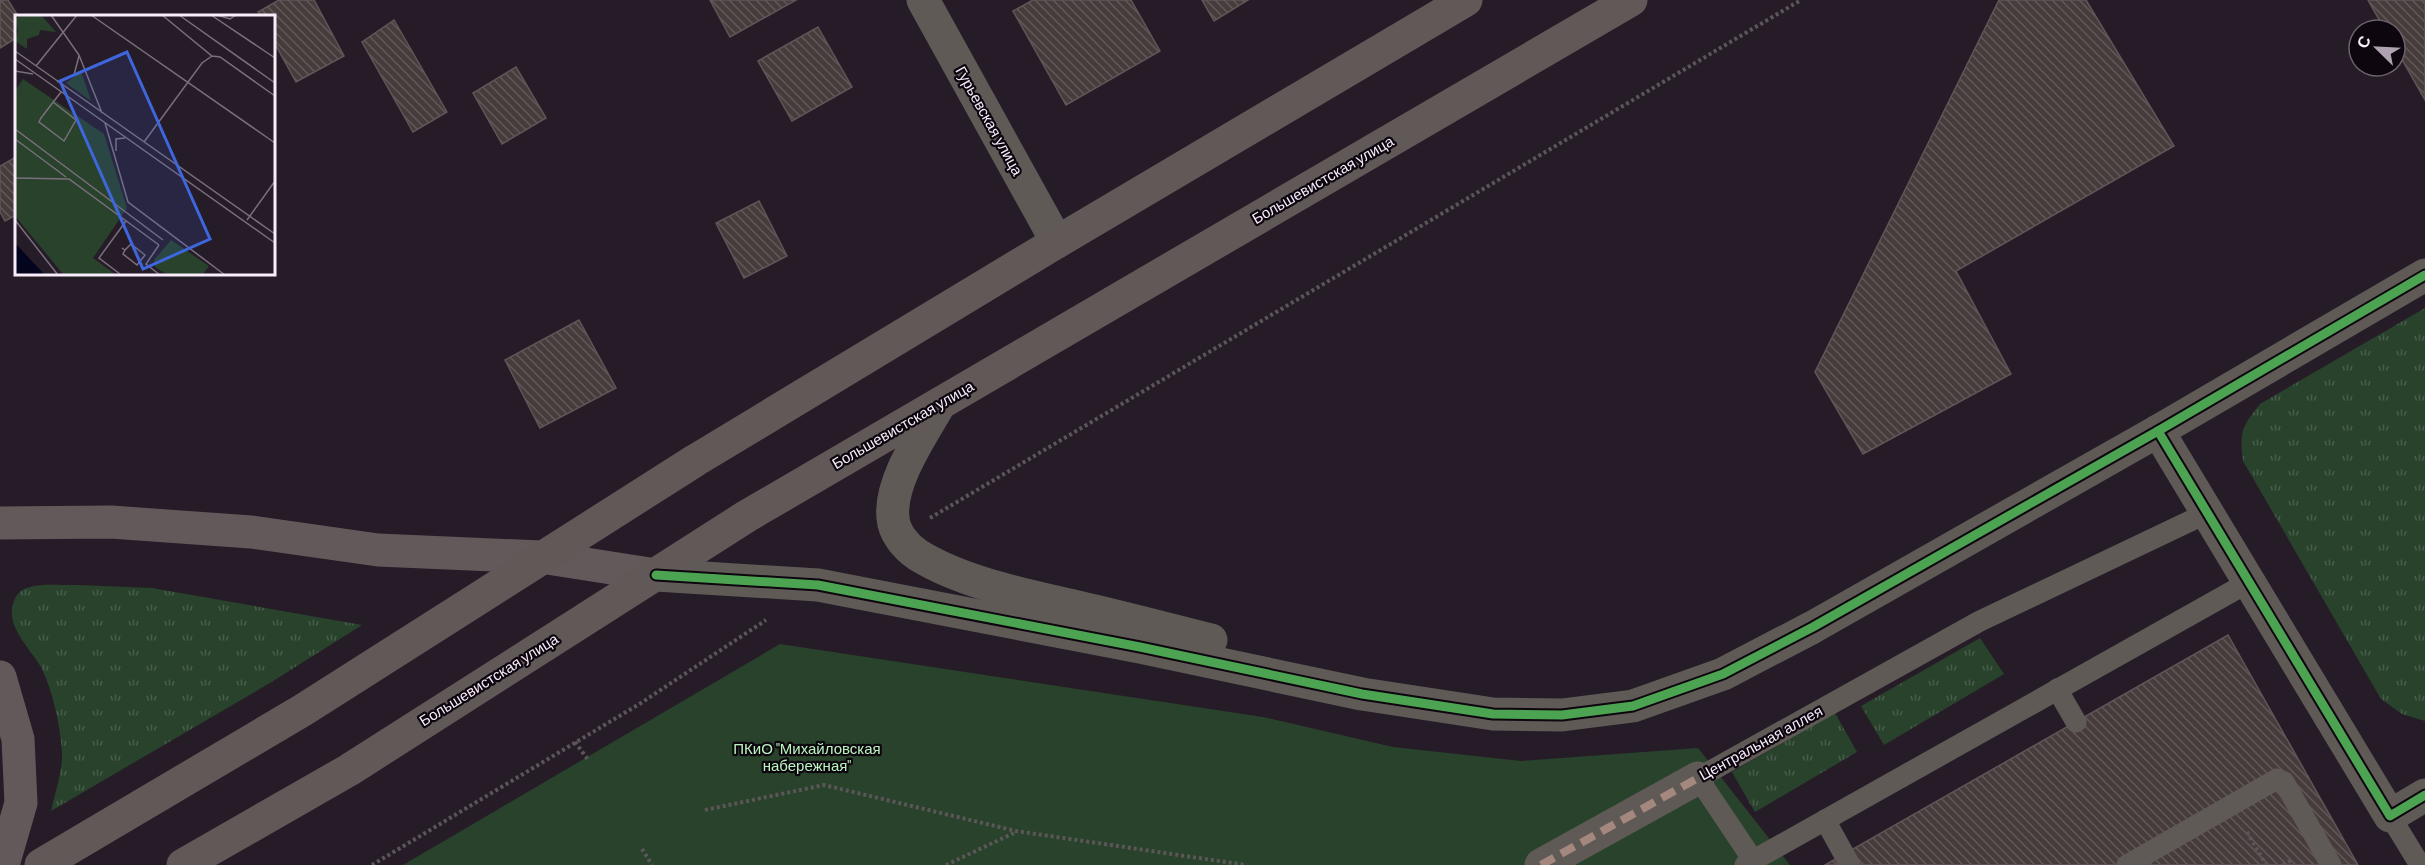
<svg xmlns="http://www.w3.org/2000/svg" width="2425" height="865" viewBox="0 0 2425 865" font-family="Barlow,sans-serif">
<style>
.grass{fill:url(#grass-tufts)}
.park{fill:#28422b}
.building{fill:url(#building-back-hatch);stroke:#605658;stroke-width:1.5}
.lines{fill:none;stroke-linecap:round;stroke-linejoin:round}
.path{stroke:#5c5659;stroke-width:4;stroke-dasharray:3 3;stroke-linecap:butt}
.service{stroke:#605a57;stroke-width:21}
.pedestrian{stroke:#605a57;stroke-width:33}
.minor{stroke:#605a57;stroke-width:33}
.tertiary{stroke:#605a57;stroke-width:33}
.primary{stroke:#625a5a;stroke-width:33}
.trunk{stroke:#615858;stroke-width:33}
.quiet{stroke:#a5887d;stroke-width:8;stroke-dasharray:15 8;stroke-linecap:butt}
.cycleway-casing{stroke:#0e060f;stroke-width:13}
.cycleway{stroke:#4ca352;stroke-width:9}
.labels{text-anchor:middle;stroke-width:4.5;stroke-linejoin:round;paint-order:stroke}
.street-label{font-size:15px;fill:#f9ecfb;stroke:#0e060f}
.park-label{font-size:15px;fill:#baf5bf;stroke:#0e060f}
.inset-road{fill:none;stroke:#7a6f7c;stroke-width:1.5}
.view{fill:#3e66dd;fill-opacity:0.15;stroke:#3e66dd;stroke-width:3}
.inset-edge{fill:none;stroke:#f9ecfb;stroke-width:3}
</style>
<defs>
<pattern id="grass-tufts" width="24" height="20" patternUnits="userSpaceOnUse" patternTransform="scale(1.5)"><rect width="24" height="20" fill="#28422b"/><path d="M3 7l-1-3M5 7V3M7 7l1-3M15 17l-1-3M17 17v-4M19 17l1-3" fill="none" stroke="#485d4b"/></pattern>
<pattern id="building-back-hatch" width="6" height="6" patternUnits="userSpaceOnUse" patternTransform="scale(1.5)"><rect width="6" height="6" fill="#473c3c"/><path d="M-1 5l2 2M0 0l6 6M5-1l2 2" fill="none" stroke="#625859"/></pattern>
</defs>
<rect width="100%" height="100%" fill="#261c28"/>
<!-- grass -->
<g class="grass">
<path d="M2425,308V721L2402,714L2381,699L2243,461C2239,433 2242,426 2260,404Z"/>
<path d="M78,585L152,588L362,625L270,683L51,811C55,793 63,770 62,752C60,725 53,691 41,667C29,646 0,622 17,595C27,580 61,586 78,585Z"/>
<path d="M1980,638L2004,674L1884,745L1861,706Z"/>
<path d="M1835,713L1857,752L1755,812L1732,772Z"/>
</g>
<!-- park -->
<path class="park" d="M780,644L1263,717L1393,747L1521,761L1698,748L1790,865H403Z"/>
<!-- building -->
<g class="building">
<path d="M0,0H8L18,16L16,38L0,48Z"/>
<path d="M279,0H314L344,56L296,82L273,40V16H260L258,12Z"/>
<path d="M710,0H796L730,37Z"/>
<path d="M1033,0H1131L1160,51L1066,105L1013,11Z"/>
<path d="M1202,0H1248L1214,21Z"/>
<path d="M1999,0H2086L2174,146L1956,271L2011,374L1863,454L1815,372Z"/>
<path d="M2368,0H2425V100L2395,47V30H2385Z"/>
<path d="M394,20L447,112L413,132L362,42Z"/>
<path d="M818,27L852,87L792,121L758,61Z"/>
<path d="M516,67L546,118L502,144L473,93Z"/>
<path d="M16,157V215L5,221L0,212V166Z"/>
<path d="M759,201L787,256L744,278L716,223Z"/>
<path d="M579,320L616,388L540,428L505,360Z"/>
<path d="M2228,635L2358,865H1825Z"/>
</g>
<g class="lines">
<!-- path -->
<g class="path">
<path d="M930,518L1801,0"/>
<path d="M575,742L589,761"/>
<path d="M705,810L824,785L1016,831L1246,865"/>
<path d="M2247,832L2266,865"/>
<path d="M642,849L652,865"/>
<path d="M372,865L641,703L766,620"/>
<path d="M946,865L1016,832"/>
<path d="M2283,865L2293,859"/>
</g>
<!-- service -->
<g class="service">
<path d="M2057,689L2076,722"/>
<path d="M2390,816L2420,865"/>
<path d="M1825,820L1850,865"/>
<path d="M1753,860L1698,778L1980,621L2207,513"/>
<path d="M1745,865L2249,582"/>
<path d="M2127,865L2277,779L2284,782L2331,865"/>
</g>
<!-- pedestrian -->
<path class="pedestrian" d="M1541,865L1698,778"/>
<!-- minor -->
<g class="minor">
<path d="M923,0L1057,242"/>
<path d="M2158,431L2390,816L2425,795"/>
</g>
<!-- tertiary -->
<g class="tertiary">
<path d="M939,405C922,435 889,482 893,518C894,533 906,547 918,555C963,583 1026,595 1078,607C1122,617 1167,629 1211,640"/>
<path d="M656,575L818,585L1140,647L1362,694L1493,714L1562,715L1633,706L1723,674L1813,627L2158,431L2425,275"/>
</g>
<!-- primary -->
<g class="primary">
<path d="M0,523L111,522L251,532L378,550L541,557L656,575"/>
<path d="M0,677L18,739L21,803L3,865"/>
</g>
<!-- trunk -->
<g class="trunk">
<path d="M41,865L303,710L696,460L1057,242L1466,0"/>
<path d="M183,865L349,770L747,516L1631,0"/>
</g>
<!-- quiet -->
<path class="quiet" d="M1541,865L1698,778"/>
<defs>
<g id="cycleway">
<path d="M2158,431L2390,816L2425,795"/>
<path d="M656,575L818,585L1140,647L1362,694L1493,714L1562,715L1633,706L1723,674L1813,627L2158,431L2425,275"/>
</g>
</defs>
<!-- cycleway casing -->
<use href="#cycleway" class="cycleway-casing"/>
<!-- cycleway -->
<use href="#cycleway" class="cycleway"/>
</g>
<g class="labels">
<!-- street labels -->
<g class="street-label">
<text transform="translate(989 121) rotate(61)" y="5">Гурьевская улица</text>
<text transform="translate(1323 180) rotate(-30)" y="5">Большевистская улица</text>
<text transform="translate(903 425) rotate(-30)" y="5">Большевистская улица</text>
<text transform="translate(489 680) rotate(-32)" y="5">Большевистская улица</text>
<text transform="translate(1761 743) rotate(-29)" y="5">Центральная аллея</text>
</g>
<!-- park labels -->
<g class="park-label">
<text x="807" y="754">ПКиО "Михайловская<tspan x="807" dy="17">набережная"</tspan></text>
</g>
</g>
<!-- overview -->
<g transform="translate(15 15)">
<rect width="260" height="260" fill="#261c28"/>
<path d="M5,0H26L41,17L25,15L24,20L12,24V34L0,26L3,16L0,5ZM63,59H67L76,86L51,68ZM156,225L194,251L188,259H151L140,252L139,245Z" fill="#28422b"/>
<path d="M8,64L89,119L112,193L78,243L100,259H48L0,201V76Z" fill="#28422b"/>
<path d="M0,228L29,259H0Z" fill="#03051f"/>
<path class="inset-road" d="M36,0L64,40L87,98M76,0L260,128M147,0L197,41L205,42L260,81M164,0L260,68M196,0L260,43M202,0L215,4L221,0M0,36L260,219M0,44L260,228M21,51L62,0M0,56L18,59M42,67L59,60L64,41M38,87L61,105L49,126L24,107L26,103L46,77M90,108L113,187L210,260M0,114L148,225M0,124L51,162M129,127L187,48L197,41M101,136V124L110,123M0,163L54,164L144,230M0,205L43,260M232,205L260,166M144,230L131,249L145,260M107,233L110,235L116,229L130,240L122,250L108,239L110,235M105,259L84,243L111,206"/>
<path class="view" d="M112,37L195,224L128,254L45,66Z"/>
<rect width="260" height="260" class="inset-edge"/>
</g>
<!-- north arrow -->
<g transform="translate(2377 48) rotate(294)"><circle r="28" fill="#0e060f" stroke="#6c626d" stroke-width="1.5"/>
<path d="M0-4.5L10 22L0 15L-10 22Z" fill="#afa3b1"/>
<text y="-9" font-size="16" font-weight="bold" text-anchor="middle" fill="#f9ecfb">С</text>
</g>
</svg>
